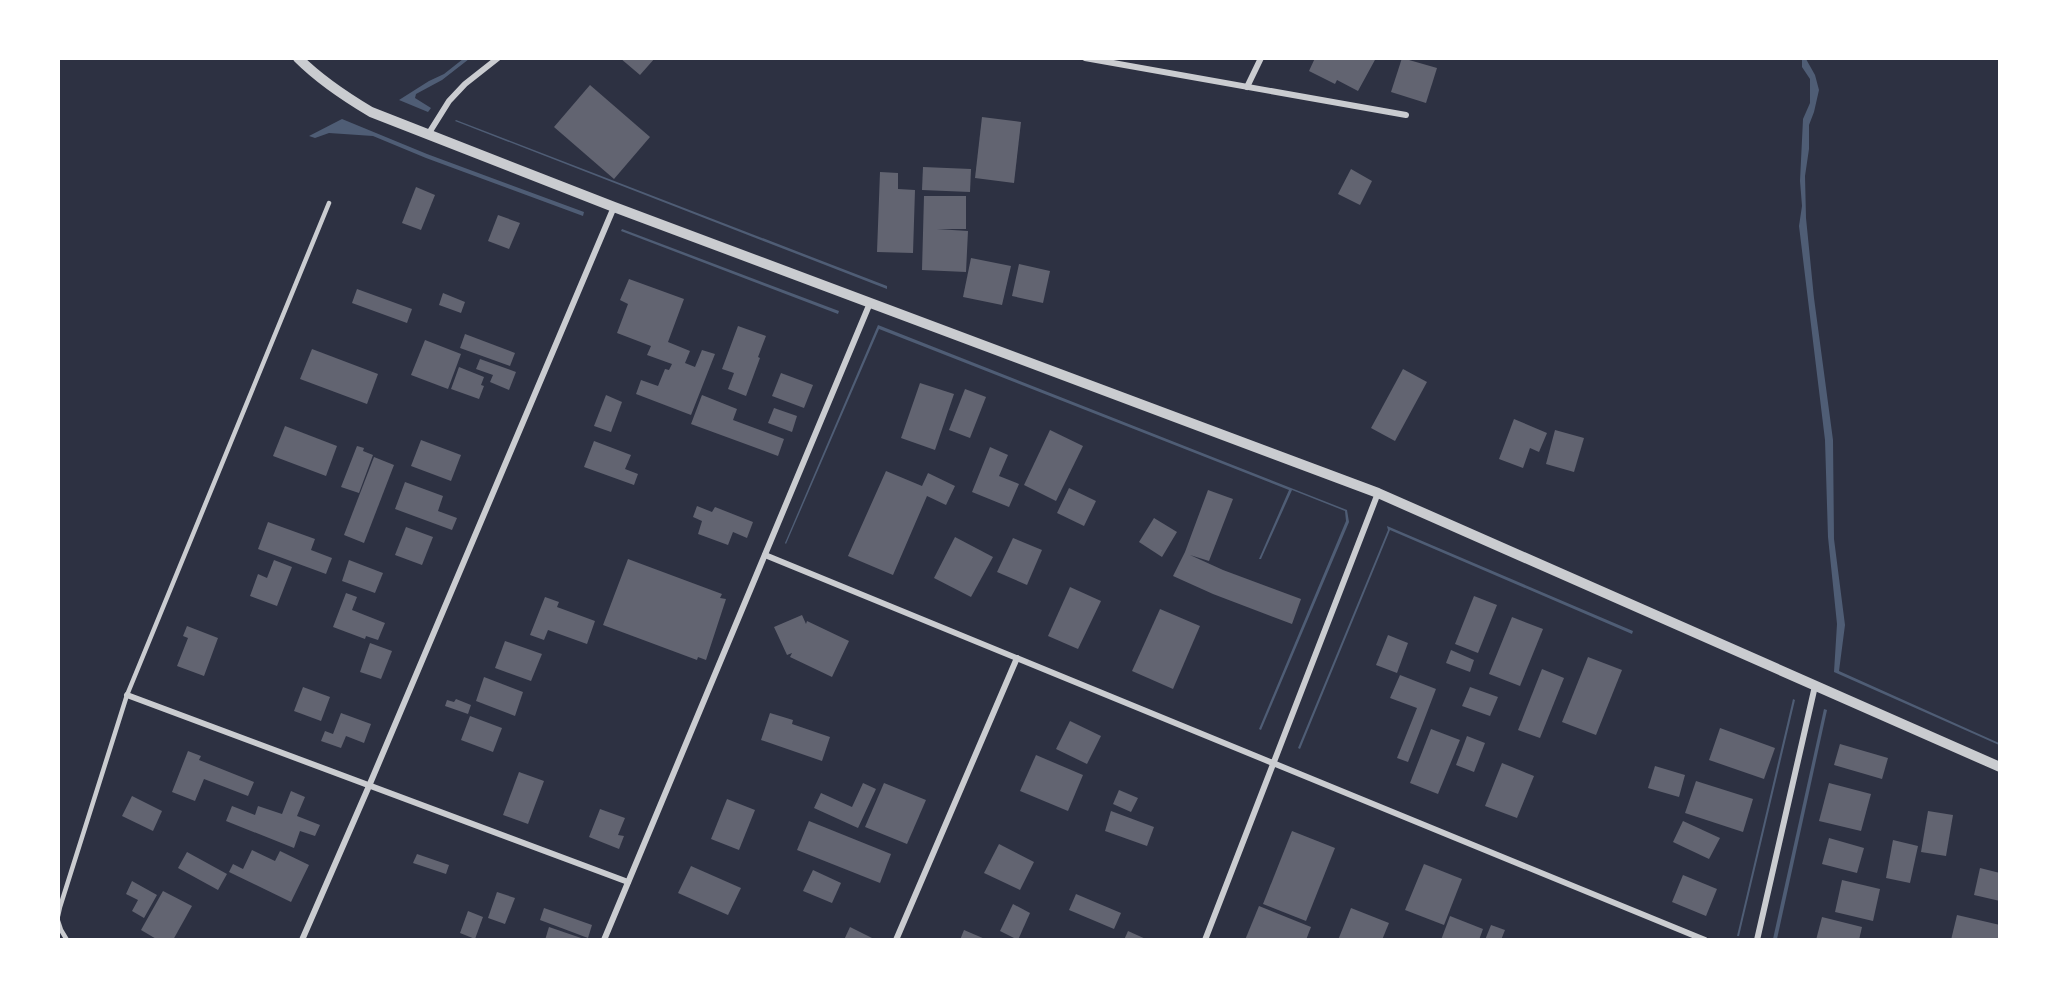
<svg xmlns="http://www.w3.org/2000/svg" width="2058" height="998" viewBox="0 0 2058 998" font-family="'Fira Sans Condensed',sans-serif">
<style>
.water{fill:#4f5d75}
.building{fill:#626471}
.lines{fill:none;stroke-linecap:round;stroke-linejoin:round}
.service{stroke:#caccd0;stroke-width:4.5}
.minor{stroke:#caccd0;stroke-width:6}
.tertiary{stroke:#caccd0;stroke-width:10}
</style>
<rect width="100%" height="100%" fill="#2d3142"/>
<!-- water -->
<g class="water">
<path d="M463,59H469L442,80L416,94L415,98L431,108L428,112L399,100L429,81L444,74Z"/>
<path d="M1802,59H1806L1815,75L1819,90L1814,112L1809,125V149L1805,176L1806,218L1814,298L1833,440L1834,539L1845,625L1839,671L1999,743V745L1834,672L1837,624L1828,537L1825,440L1799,226L1802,206L1800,181L1803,119L1810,103V79L1802,67Z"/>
<path d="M342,119L427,154L584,212L583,216L426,158L373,136L329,133L315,138L309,136Z"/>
<path d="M456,120L887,286V289L455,121Z"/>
<path d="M622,229L839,311L838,314L621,231Z"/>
<path d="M878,325L1347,510L1349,522L1261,730L1259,729L1346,521L1345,511L1292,490L1261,559H1259L1289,490L879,329L786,544L785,543Z"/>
<path d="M1387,526L1633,631L1632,634L1390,530L1300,749L1298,748L1388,530Z"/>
<path d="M1793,699L1795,700L1739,936H1737Z"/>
<path d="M1824,709L1827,710L1777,939H1773Z"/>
</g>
<!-- building -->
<g class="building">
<path d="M620,58H655L640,75Z"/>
<path d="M1315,58H1376L1358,91L1337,80L1335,84L1309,71Z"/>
<path d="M1402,58L1437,68L1426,103L1391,92Z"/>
<path d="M590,85L650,137L614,179L554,127Z"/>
<path d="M982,117L1021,122L1014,183L975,178Z"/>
<path d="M923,167L971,169L970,192L922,190Z"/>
<path d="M1351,169L1372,181L1360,205L1338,194Z"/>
<path d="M880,172L898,173V189L915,190L913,253L877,252Z"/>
<path d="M416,187L435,195L421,230L402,223Z"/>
<path d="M924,196H966V229H937L968,231L966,272L922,270Z"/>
<path d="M498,215L520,223L509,249L488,241Z"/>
<path d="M971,258L1011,266L1002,305L963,297Z"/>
<path d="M1019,264L1050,271L1043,303L1012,296Z"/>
<path d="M629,279L684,299L668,342L690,351L685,363L695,367L702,350L715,354L691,415L636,394L641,380L658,386L665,369L669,370L672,364L647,355L651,346L617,333L628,304L620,300Z"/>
<path d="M357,289L412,309L407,323L352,303Z"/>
<path d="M443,293L465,302L461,313L439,305Z"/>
<path d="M738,326L766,336L758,357L760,358L746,396L728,389L734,373L722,369Z"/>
<path d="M465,334L515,353L510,366L460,348Z"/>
<path d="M425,340L461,354L448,389L411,375Z"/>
<path d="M312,349L378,374L367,404L300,379Z"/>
<path d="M480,359L516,372L509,390L490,382L493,375L476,369Z"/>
<path d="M459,367L484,377L481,385L484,386L479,399L451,389Z"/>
<path d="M1403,369L1427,382L1395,441L1371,428Z"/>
<path d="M781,373L813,385L804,408L772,396Z"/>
<path d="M920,383L954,394L935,450L901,438Z"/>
<path d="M965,389L986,397L970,438L949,430Z"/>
<path d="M606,395L622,402L611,432L594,426Z"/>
<path d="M702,395L737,409L733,420L784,439L778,456L691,424Z"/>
<path d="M774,408L797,416L792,432L768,423Z"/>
<path d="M1514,419L1547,433L1539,452L1530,448L1523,468L1499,459Z"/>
<path d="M285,426L337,446L326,476L273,456Z"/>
<path d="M1050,430L1083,446L1056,501L1024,485Z"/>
<path d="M1555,430L1584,438L1574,472L1546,464Z"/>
<path d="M421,440L461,455L451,481L411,466Z"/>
<path d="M594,441L631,455L625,469L638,474L634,485L584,467Z"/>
<path d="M357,446L364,448L363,451L373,455L359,493L341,487Z"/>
<path d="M990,447L1008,455L999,476L1019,484L1009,507L972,492Z"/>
<path d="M374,457L394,465L364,543L344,535Z"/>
<path d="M886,471L922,486L928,473L955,486L946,505L927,496L893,575L848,556Z"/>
<path d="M405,482L443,496L438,511L457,518L452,530L395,509Z"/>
<path d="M1069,488L1096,501L1084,526L1057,513Z"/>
<path d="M1208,490L1233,499L1209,561L1190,555L1223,570L1301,599L1292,624L1213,594L1173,576L1185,552Z"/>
<path d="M697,506L712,512L715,507L753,522L747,538L733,532L728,545L698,534L702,521L693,517Z"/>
<path d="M1154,518L1177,532L1162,557L1139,542Z"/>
<path d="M268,522L315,539L311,550L332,558L326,574L258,549Z"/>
<path d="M406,527L433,537L422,565L395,555Z"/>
<path d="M955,537L993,557L971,597L934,578Z"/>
<path d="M1013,538L1042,550L1027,585L997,572Z"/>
<path d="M628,559L722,594L720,598L726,599L706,660L698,657L697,660L603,625Z"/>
<path d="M274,560L292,567L277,606L250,596L258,574L267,578Z"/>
<path d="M349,560L383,573L375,593L342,581Z"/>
<path d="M1070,587L1101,601L1078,649L1048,636Z"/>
<path d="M346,593L357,597L352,610L385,623L378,640L366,636L365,639L333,627Z"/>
<path d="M1474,596L1497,605L1478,653L1455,644Z"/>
<path d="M545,597L559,602L557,607L595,621L587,644L548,630L544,640L530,635Z"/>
<path d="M1160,609L1200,626L1173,689L1132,671Z"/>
<path d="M802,615L806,624L807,621L849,641L832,677L790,657L792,653L787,655L774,627Z"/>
<path d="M1512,617L1543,629L1520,686L1489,674Z"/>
<path d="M187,626L218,638L204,676L177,666L188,638L183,636Z"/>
<path d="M1388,635L1408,643L1397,673L1376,665Z"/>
<path d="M505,641L542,654L531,681L495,668Z"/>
<path d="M370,643L392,651L381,679L360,672Z"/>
<path d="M1451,650L1474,660L1470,672L1446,663Z"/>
<path d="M1588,657L1622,670L1596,735L1562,722Z"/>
<path d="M1542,669L1564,678L1540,738L1518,730Z"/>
<path d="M1400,675L1436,689L1408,762L1397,758L1417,708L1390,698Z"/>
<path d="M484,677L523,692L515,716L476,701Z"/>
<path d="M303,687L330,697L321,721L294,711Z"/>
<path d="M1470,687L1498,697L1490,716L1462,706Z"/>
<path d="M456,699L471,705L468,714L445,706L447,700L454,702Z"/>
<path d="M341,713L371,724L364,743L346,736L341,748L321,741L325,731L333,734Z"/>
<path d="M770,713L793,720L792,724L830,737L822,761L761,740Z"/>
<path d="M470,716L502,728L493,752L461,740Z"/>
<path d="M1070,721L1101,736L1087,764L1056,749Z"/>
<path d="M1720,728L1775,748L1764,779L1709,760Z"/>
<path d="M1431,729L1460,740L1438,794L1410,783Z"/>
<path d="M1467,736L1485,743L1474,772L1456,765Z"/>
<path d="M1840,744L1888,758L1882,779L1834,765Z"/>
<path d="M188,751L201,756L199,760L254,782L248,796L204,779L195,801L172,792Z"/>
<path d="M1036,755L1083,775L1068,811L1020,791Z"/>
<path d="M1502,763L1534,776L1517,818L1485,806Z"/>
<path d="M1655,766L1685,775L1679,797L1648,788Z"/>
<path d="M519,772L544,781L528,824L503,815Z"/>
<path d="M1696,781L1753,799L1743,832L1685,813Z"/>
<path d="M863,783L876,789L858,828L814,808L821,793L852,807Z"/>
<path d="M884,783L926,800L907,844L865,827Z"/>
<path d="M1829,783L1871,794L1861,831L1819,821Z"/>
<path d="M1119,790L1138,798L1131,812L1113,804Z"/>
<path d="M291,791L305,797L297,816L320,825L315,836L300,831L294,848L226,821L232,806L255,815L258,806L282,814Z"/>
<path d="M132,796L162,811L153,831L122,816Z"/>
<path d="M727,799L755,810L739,850L711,839Z"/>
<path d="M600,809L625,818L618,835L624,836L619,849L589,837Z"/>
<path d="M1111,811L1154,827L1147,846L1105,831Z"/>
<path d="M1928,811L1953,815L1946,856L1921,852Z"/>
<path d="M809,821L891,854L880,883L797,850Z"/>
<path d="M1683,821L1720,838L1709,859L1673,842Z"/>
<path d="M1292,831L1335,848L1306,921L1263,904Z"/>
<path d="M1829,838L1864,848L1857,873L1822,864Z"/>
<path d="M1893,840L1918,846L1910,883L1886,878Z"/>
<path d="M999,844L1034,862L1020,890L984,873Z"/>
<path d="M252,850L275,861L280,851L309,865L291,902L229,872L233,864L243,869Z"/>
<path d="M187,852L227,874L218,890L178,868Z"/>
<path d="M417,854L449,865L446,874L413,863Z"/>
<path d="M1424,864L1462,879L1444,925L1405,910Z"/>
<path d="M691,866L741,888L728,915L678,893Z"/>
<path d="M1980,868L2000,873V901L1974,895Z"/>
<path d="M813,870L841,883L832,903L803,891Z"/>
<path d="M1683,875L1717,889L1706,916L1672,902Z"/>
<path d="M1842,880L1880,889L1873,921L1835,912Z"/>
<path d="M132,881L157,895L144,918L132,911L138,900L126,894Z"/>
<path d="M163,891L192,906L173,940H158L141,930Z"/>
<path d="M497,892L515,898L505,924L488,918Z"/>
<path d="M1076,894L1121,913L1114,929L1069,910Z"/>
<path d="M1013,904L1030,913L1018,940L1000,931Z"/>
<path d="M1259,906L1311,927L1306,940H1245Z"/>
<path d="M544,908L592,925L588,938L540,920Z"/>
<path d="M1351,908L1389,923L1382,940H1338Z"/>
<path d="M468,911L483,917L475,939L460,933Z"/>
<path d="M1957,915L2000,925V940H1951Z"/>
<path d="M1450,916L1483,929L1479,940H1441Z"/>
<path d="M1822,917L1862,927L1859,940H1816Z"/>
<path d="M1491,925L1505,930L1501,940H1485Z"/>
<path d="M549,927L584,939V940H545Z"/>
<path d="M850,927L876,940H844Z"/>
<path d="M964,930L985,939V940H960Z"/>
<path d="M1128,931L1148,940H1124Z"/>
</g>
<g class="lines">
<!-- service -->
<g class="service">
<path d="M58,916L60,907L127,695L329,203"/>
<path d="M58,921L61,930L67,940"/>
</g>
<!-- minor -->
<g class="minor">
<path d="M1085,58L1406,115"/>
<path d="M1247,87L1261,58"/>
<path d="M429,133L449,101L465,84L498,58"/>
<path d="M765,555L1705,940"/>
<path d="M127,695L628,882"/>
<path d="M302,940L369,786L614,207"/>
<path d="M604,940L870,303"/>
<path d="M896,940L1017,658"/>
<path d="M1205,940L1378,493"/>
<path d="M1757,940L1815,686"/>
</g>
<!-- tertiary -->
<path class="tertiary" d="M298,58C320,80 344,96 371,112L614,207L1378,493L2000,767"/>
</g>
<!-- border -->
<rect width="2058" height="998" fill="none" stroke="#ffffff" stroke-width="120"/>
</svg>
